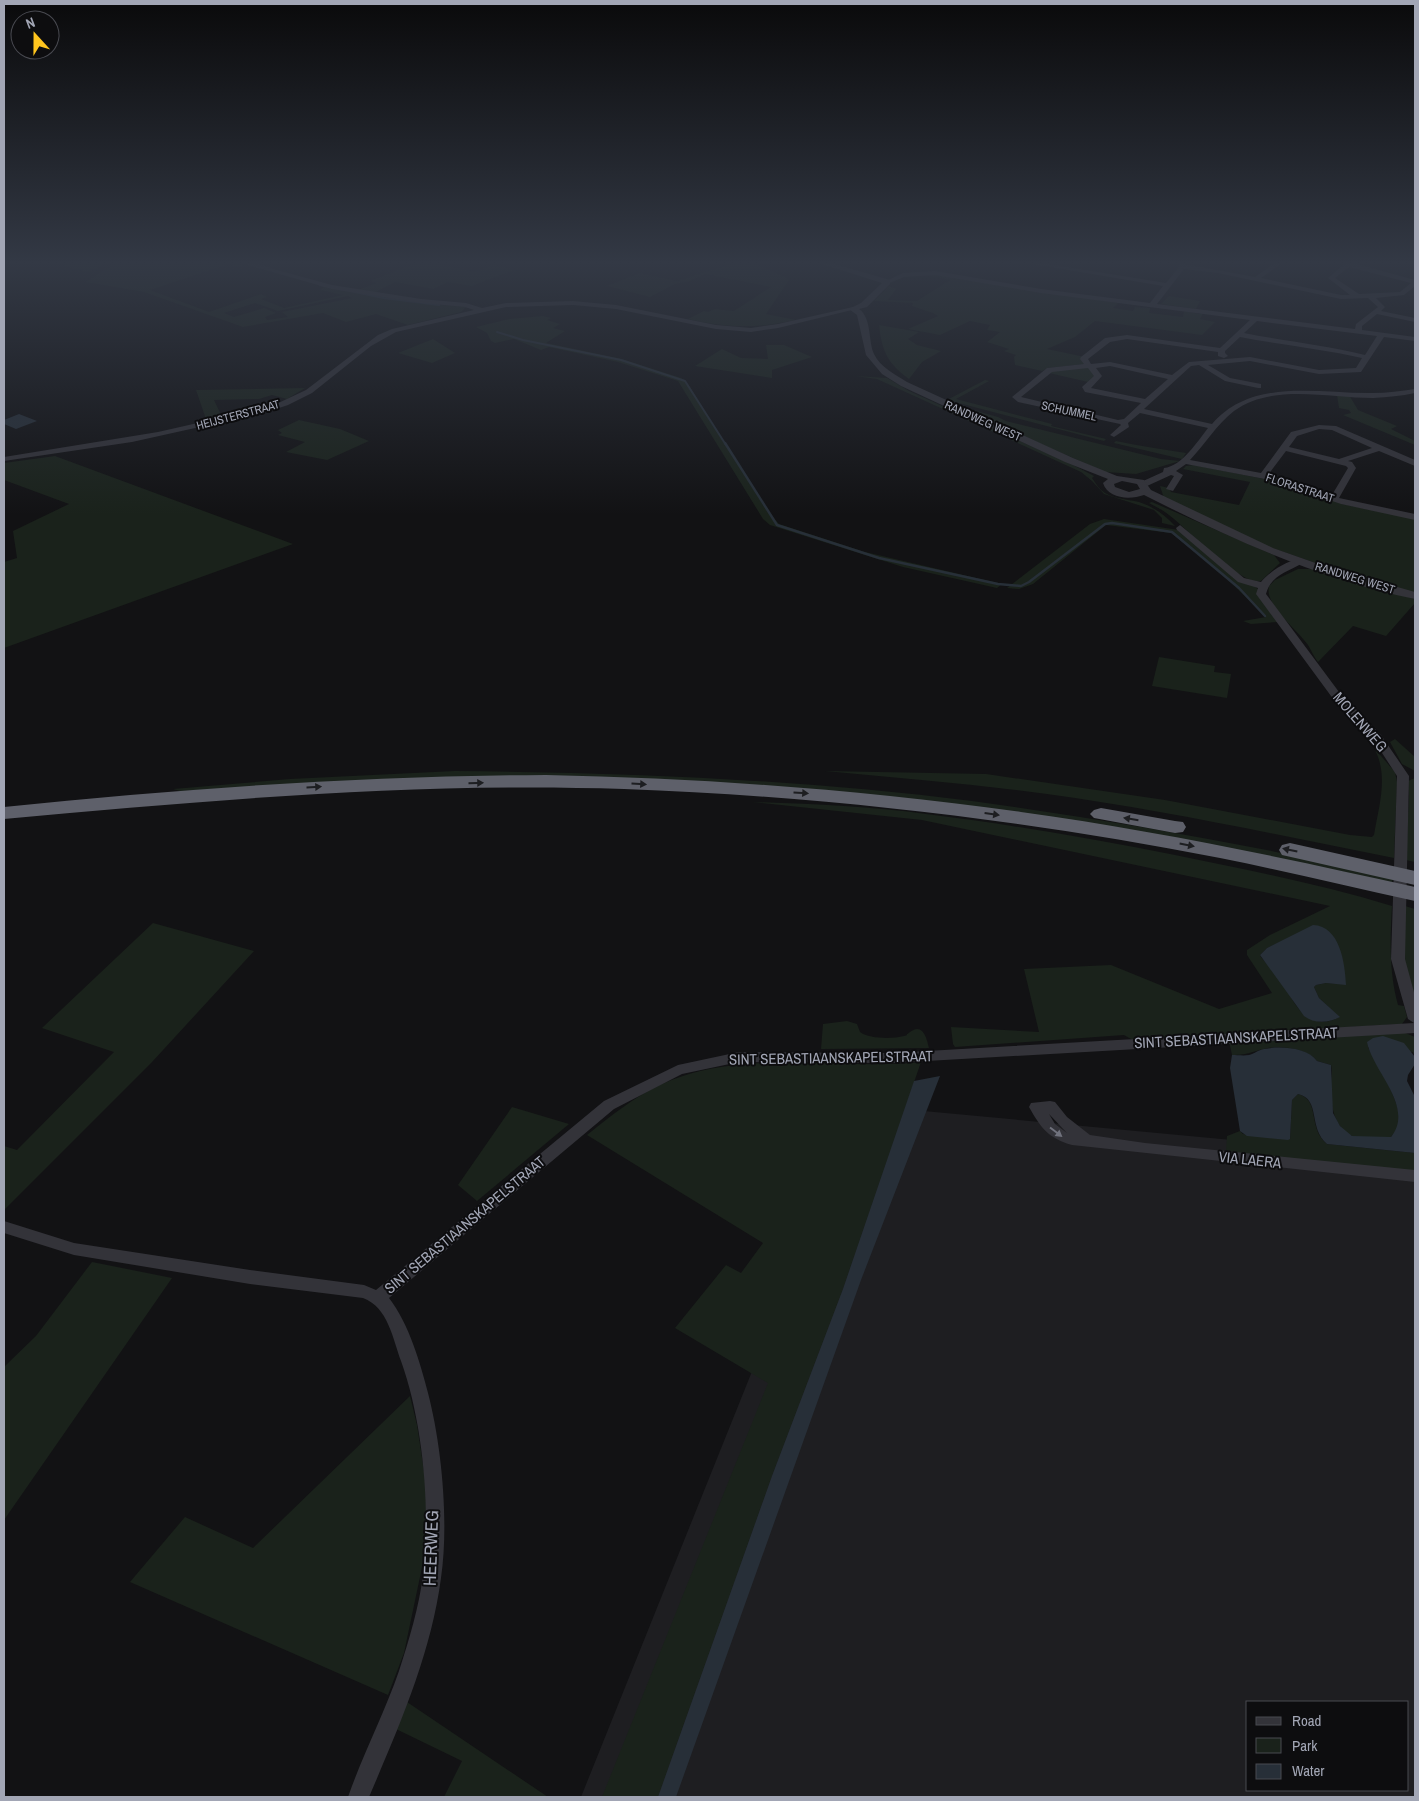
<svg xmlns="http://www.w3.org/2000/svg" width="1419" height="1801" viewBox="0 0 1419 1801" font-family="'Archivo Narrow',sans-serif">
<style>
.built{fill:#1e1e21;fill-rule:evenodd}
.green{fill:#1a221b;fill-rule:evenodd}
.water{fill:#272f38}
.lines{fill:none;stroke-linecap:round;stroke-linejoin:round}
.stream-far1{stroke:#272f38;stroke-width:2}
.stream{stroke:#272f38;stroke-width:2.5}
.minor{fill:#333339;fill-rule:evenodd}
.tertiary{fill:#333339;fill-rule:evenodd}
.motorway{fill:#5e606a;fill-rule:evenodd}
.oneway{fill:#1d1e21}
.oneway2{fill:#70727d}
.labels{text-anchor:middle;stroke-width:4;stroke-linejoin:round;paint-order:stroke}
.far-street-label{font-size:12px;fill:#a2a6b5;stroke:#0d0d0f}
.street-label{font-size:15px;fill:#a2a6b5;stroke:#0d0d0f}
.near-street-label{font-size:18px;fill:#a2a6b5;stroke:#0d0d0f}
</style>
<rect width="100%" height="100%" fill="#121214"/>
<!-- built -->
<path class="built" d="M859,1105L1415,1157V1797H581ZM1248,1702H1408V1790H1248Z"/>
<!-- green -->
<g class="green">
<path d="M69,263H234L243,266L238,267L228,264L150,290L209,312L261,294L267,297L261,299L284,308L343,295L320,290L324,287L417,303L466,307L461,312L408,325L376,314L346,322L323,313L243,327L144,292L86,282L112,265L103,264L89,272L64,266ZM348,296L352,298L282,312L288,317L267,320L265,317L276,313L264,308L234,317L224,313L255,303L278,311Z"/>
<path d="M417,263H433L474,272L494,265L513,270L472,286L448,282L433,289L395,282L374,293L358,290L377,283L370,281Z"/>
<path d="M734,263H753L787,278L789,280L766,314L796,320C754,329 729,328 688,319L704,311L708,312L715,309L734,311L771,287L705,274L690,281L675,284L650,297L607,286L639,273L677,281Z"/>
<path d="M926,275H938L1118,303L1113,308L1133,311L1135,307L1150,308L1149,313L1183,317L1184,311L1199,314L1203,313L1200,319L1215,322L1202,335L1095,321L1075,337L1047,349L1085,357V364L1048,368L1042,371L1015,365L1014,357L1016,355L1004,351L1009,349L987,342L1000,332L987,330L990,325L970,321L940,335L908,329L938,316L933,313L912,306L913,303L874,301L889,286L896,289L888,300L917,301L950,280Z"/>
<path d="M1169,296L1200,301L1196,309L1161,304Z"/>
<path d="M543,316L551,318L547,320L560,324L553,328L565,331L546,343L622,359L681,378L686,381L771,515L779,524L865,552L1002,584L997,588L903,567L770,525L763,519L678,381L618,362L549,347L541,350L514,339L495,343L491,341L487,333L476,327L509,319Z"/>
<path d="M879,325L919,332L908,339L917,345L941,351L922,362L909,379C887,363 882,351 879,325Z"/>
<path d="M433,339L455,353L432,363L398,353Z"/>
<path d="M766,345H784L812,357L772,370V378L695,366L722,349L741,358L768,359Z"/>
<path d="M1089,367L1098,374L1088,382L1049,373L1051,371Z"/>
<path d="M855,376L887,378L909,391L1073,465L1094,476L1092,478C1095,482 1098,487 1101,490C1111,499 1127,499 1139,502C1154,507 1165,515 1175,526L1162,523V518L1154,510L1104,494L1092,481L1081,472L877,379Z"/>
<path d="M985,380L989,381L956,399L1052,424L1051,426L1106,439L1104,441L947,400Z"/>
<path d="M305,388L287,399L272,395L259,399L214,400L223,419L207,422L196,390Z"/>
<path d="M1337,395H1349L1358,410L1397,426L1391,429L1415,441V445L1343,415L1351,413L1349,410L1339,408Z"/>
<path d="M945,402L998,417L1006,421L1161,459L1180,461L1136,474L1105,472Z"/>
<path d="M299,420L340,429L369,441L327,460L286,452L305,442L278,435L282,433L278,430Z"/>
<path d="M1116,441C1140,446 1162,449 1186,453L1182,459L1114,443Z"/>
<path d="M55,456L293,544L4,648V562L17,558L13,531L69,504L4,480V463Z"/>
<path d="M1194,465L1295,485L1342,504L1415,519V593L1327,567L1269,547L1164,498L1160,486L1169,488L1171,492L1239,505L1250,482L1183,469L1186,466Z"/>
<path d="M1152,502L1274,555L1280,563L1261,581C1238,585 1188,529 1169,515C1163,510 1156,507 1149,503Z"/>
<path d="M1104,519L1179,530L1258,589L1261,600L1278,622L1251,624L1243,621L1266,617L1220,572L1171,533L1106,525L1033,584L1019,589L1007,588L1090,524Z"/>
<path d="M1298,569H1312L1415,599V603L1386,636L1353,626L1318,662C1314,657 1311,650 1308,645C1297,629 1264,605 1269,586L1275,580Z"/>
<path d="M1159,657L1215,666L1214,672L1231,674L1227,698L1152,686Z"/>
<path d="M1395,739L1415,757V771L1402,764L1390,742Z"/>
<path d="M1374,748L1395,772L1397,782L1394,858C1279,835 1163,810 1047,794C973,784 899,778 825,771L986,774L1165,800L1350,835L1372,837L1374,835C1379,805 1389,775 1374,748Z"/>
<path d="M455,771C627,773 801,779 972,801C1113,820 1254,846 1393,876L1392,884L1078,823L641,780L180,791L173,789L290,779Z"/>
<path d="M1415,778V862L1406,860L1409,796L1408,781Z"/>
<path d="M752,802C810,804 868,806 926,814C1009,824 1093,839 1175,855C1248,870 1320,884 1392,906C1390,940 1389,972 1398,1005L1404,1006L1407,1017L1402,1024L1133,1040L1124,1035L955,1047L953,1044L951,1027L1039,1032L1024,969L1111,965L1219,1009L1272,993L1247,955V950L1270,935L1330,906L922,820ZM1287,939L1345,984L1326,983L1316,985L1314,987L1319,998L1339,1017C1315,1031 1297,1012 1288,991C1282,979 1269,967 1261,957L1260,955L1267,948Z"/>
<path d="M1405,906L1415,909L1414,966L1415,1002L1404,966Z"/>
<path d="M153,923L254,951L152,1062L4,1210V1146L17,1150L114,1052L42,1028Z"/>
<path d="M847,1021L857,1024L860,1032C869,1039 893,1039 904,1036C911,1034 904,1036 910,1032C923,1022 927,1039 929,1048L821,1049L823,1024Z"/>
<path d="M1403,1032L1415,1037V1057L1413,1052L1368,1047C1377,1066 1403,1104 1399,1124C1398,1129 1394,1133 1391,1137C1380,1138 1362,1141 1352,1136C1333,1127 1330,1102 1331,1084C1331,1077 1333,1072 1331,1065L1317,1061C1307,1048 1278,1045 1264,1049C1250,1052 1248,1055 1232,1055L1229,1041Z"/>
<path d="M921,1062L843,1289L772,1476L658,1797H602L768,1383L675,1328L726,1265L741,1273L763,1243L587,1135C616,1112 645,1088 680,1077C754,1051 843,1070 921,1062Z"/>
<path d="M1298,1094C1321,1100 1307,1128 1327,1144L1415,1153V1171L1226,1152L1227,1136L1240,1131L1243,1134L1290,1139L1292,1100Z"/>
<path d="M512,1107L569,1124L477,1201L458,1185Z"/>
<path d="M92,1262L172,1278L4,1520V1367L36,1336Z"/>
<path d="M410,1396L417,1425L427,1491L425,1553L404,1653L388,1695L130,1582L185,1517L253,1548Z"/>
<path d="M407,1702L548,1797H444L462,1761L396,1729Z"/>
</g>
<!-- water -->
<g class="water">
<path d="M19,414L37,421L16,429L4,424V420Z"/>
<path d="M1313,925C1340,926 1345,963 1346,985L1326,983L1316,985L1314,987L1319,998L1340,1017C1329,1023 1314,1024 1304,1016L1260,955L1267,948Z"/>
<path d="M1383,1036L1404,1043L1415,1057V1064L1408,1075L1407,1081L1415,1097V1153L1327,1144C1308,1128 1321,1099 1298,1094L1292,1100L1290,1139L1288,1140L1247,1136L1240,1131L1230,1068L1232,1055C1237,1055 1244,1056 1249,1055C1254,1054 1258,1050 1264,1049C1279,1046 1307,1047 1317,1061L1331,1065L1333,1113L1340,1126L1352,1136L1391,1137C1415,1107 1373,1072 1367,1042L1373,1038Z"/>
<path d="M940,1076L861,1280L676,1797H658L772,1476L843,1289L914,1081Z"/>
</g>
<g class="lines">
<!-- stream-far1 -->
<g class="stream-far1">
<path d="M254,263L271,269"/>
<path d="M320,285L384,298L439,305"/>
<path d="M497,332L523,340L621,360L685,381L726,445"/>
</g>
<!-- stream -->
<path class="stream" d="M725,443L777,525L879,558L998,584L1021,586L1029,582L1105,524L1112,523L1172,532L1239,588L1265,616"/>
<!-- minor -->
<g class="minor">
<path d="M241,263H251L332,285L421,299L466,303L482,308L506,303L573,301L616,305L716,325L751,328L778,324L853,307L856,309L778,328L751,332L716,329L616,309L573,305L506,307L396,332L371,346L312,393L288,405L267,412L132,442L4,461V457L158,432L272,406L306,390L378,335L392,329L474,310L465,307L421,303L332,289Z"/>
<path d="M1027,263H1042L1166,283L1179,267V263L1255,277L1275,263H1282L1261,278L1341,295H1350L1328,278L1346,263H1353L1415,280V286L1404,295L1376,298L1385,307L1381,311L1415,318V322L1377,314L1362,326V330L1415,337V341L1384,337L1361,372L1319,374L1250,361L1208,365L1230,378L1261,384V388H1258L1225,381L1199,365L1191,366L1144,409L1212,424C1253,377 1318,394 1373,393C1387,393 1401,391 1415,389V393C1401,396 1388,397 1373,398C1329,398 1272,383 1234,411C1217,424 1205,444 1190,460L1261,473L1291,432L1319,425L1336,426L1415,460V466L1379,451L1348,461L1352,462L1356,468L1339,498L1415,514V520L1341,504L1270,480L1186,464L1176,471L1183,475L1173,491L1166,489L1174,476L1171,475L1147,486H1141V482L1163,472L1164,468C1182,466 1197,442 1208,428L1140,413L1128,423L1129,427L1114,437L1110,435L1121,425L1120,424L1018,402L1012,397L1047,368L1084,364L1080,359L1081,357L1105,338L1127,335L1220,348L1250,320L1041,293L935,275L904,277L887,284L884,282L903,273L935,271L1041,289L1150,303L1163,286ZM1349,267L1411,283L1400,292L1359,294L1335,278ZM1184,269L1218,273L1341,299L1368,298L1378,307L1356,324L1355,329L1157,304ZM1257,321L1377,336L1365,355C1325,345 1284,341 1244,333ZM1240,337C1281,345 1322,349 1362,358L1356,368L1319,370L1250,357L1189,362L1172,375L1110,362L1091,364L1088,359L1110,342L1127,339L1218,352V356L1224,358L1228,356L1225,353V351ZM1110,366L1168,379L1145,399L1091,388L1102,376L1096,368ZM1088,368L1094,376L1082,387L1085,392L1141,403L1124,419L1118,420L1021,397L1052,372ZM1319,429L1332,430L1372,448L1339,459L1289,447L1297,436ZM1286,451L1346,466L1348,468L1332,495L1268,475Z"/>
<path d="M1180,525L1244,578L1261,582C1267,573 1292,557 1303,559V563C1287,572 1271,575 1266,594L1339,692L1381,735L1409,776L1405,959L1415,996V1033L892,1063L739,1062L682,1074L614,1109L389,1298C409,1324 420,1362 428,1393C442,1447 449,1523 441,1578C431,1654 399,1727 369,1797H348C363,1754 384,1714 399,1671C409,1640 419,1607 423,1575C431,1510 423,1422 401,1361C393,1339 388,1307 363,1298L250,1284L74,1255L4,1233V1221L74,1243L250,1270L364,1285L376,1290L604,1101L678,1065L739,1052L892,1053L1414,1023L1408,1019L1391,959L1397,776L1373,739L1331,696L1256,594L1258,588L1238,582L1177,530L1176,528Z"/>
<path d="M1050,1101L1055,1102L1067,1117L1090,1135L1145,1143L1415,1170V1182L1072,1145C1048,1138 1041,1128 1029,1107L1031,1103ZM1049,1114L1067,1133L1055,1124Z"/>
</g>
<!-- tertiary -->
<path class="tertiary" d="M819,263H831L890,280V284L867,307L859,309C872,318 868,341 874,354C880,367 896,375 907,382L1073,458L1117,476L1144,480L1151,490L1273,548L1327,567L1415,592V599C1320,579 1231,539 1144,495C1130,500 1108,499 1103,483L1108,479L1065,462L901,386L882,374L866,355L857,315L849,309L861,303L882,283ZM1122,481L1137,484L1140,489L1129,492L1115,487L1114,484Z"/>
<!-- motorway -->
<g class="motorway">
<path d="M546,775C705,778 863,790 1021,812C1153,830 1285,858 1415,887V901C1350,887 1285,871 1220,858C1024,820 824,796 624,789C416,782 210,800 4,819V807C185,788 365,776 546,775Z"/>
<path d="M1101,808L1175,821L1183,822L1186,827L1183,832L1175,833L1094,818L1090,814L1094,810Z"/>
<path d="M1290,843L1415,871V885L1282,855L1279,850L1282,845Z"/>
</g>
</g>
<!-- one-way arrows -->
<defs><path id="oneway-solid" d="M-6-.8H1V-3.2L6.5 0L1 3.2V.8H-6Z" transform="scale(1.25)"/></defs>
<g class="oneway">
<use href="#oneway-solid" transform="translate(476 783) rotate(-1)"/>
<use href="#oneway-solid" transform="translate(639 784) rotate(3)"/>
<use href="#oneway-solid" transform="translate(314 787) rotate(-3)"/>
<use href="#oneway-solid" transform="translate(801 793) rotate(4)"/>
<use href="#oneway-solid" transform="translate(992 814) rotate(8)"/>
<use href="#oneway-solid" transform="translate(1131 819) rotate(-171)"/>
<use href="#oneway-solid" transform="translate(1187 845) rotate(11)"/>
<use href="#oneway-solid" transform="translate(1290 850) rotate(-168)"/>
</g>
<use class="oneway2" href="#oneway-solid" transform="translate(1056 1132) rotate(37)"/>
<!-- sky -->
<linearGradient id="sky" x2="0" y2="1"><stop stop-color="#0a0a0b"/><stop offset="0.51" stop-color="#333945"/><stop offset="1" stop-color="#333945" stop-opacity="0"/></linearGradient>
<rect width="1419" height="515" fill="url(#sky)"/>
<g class="labels">
<!-- far-street labels -->
<g class="far-street-label">
<text transform="translate(1069 411) rotate(12)" y="4">SCHUMMEL</text>
<text transform="translate(238 415) rotate(-15)" y="4">HEIJSTERSTRAAT</text>
<text transform="translate(983 421) rotate(24)" y="4">RANDWEG WEST</text>
<text transform="translate(1300 488) rotate(18)" y="4">FLORASTRAAT</text>
<text transform="translate(1355 578) rotate(17)" y="4">RANDWEG WEST</text>
</g>
<!-- street labels -->
<g class="street-label">
<text transform="translate(1360 722) rotate(49)" y="5">MOLENWEG</text>
<text transform="translate(1236 1038) rotate(-3)" y="5">SINT SEBASTIAANSKAPELSTRAAT</text>
<text transform="translate(831 1058) rotate(-1)" y="5">SINT SEBASTIAANSKAPELSTRAAT</text>
<text transform="translate(1250 1160) rotate(6)" y="5">VIA LAERA</text>
<text transform="translate(465 1225) rotate(-40)" y="5">SINT SEBASTIAANSKAPELSTRAAT</text>
</g>
<!-- near-street labels -->
<g class="near-street-label">
<text transform="translate(431 1548) rotate(-88)" y="6">HEERWEG</text>
</g>
</g>
<!-- border -->
<rect width="1419" height="1801" fill="none" stroke="#a2a6b5" stroke-width="10"/>
<!-- legend -->
<rect x="1246" y="1701" width="162" height="90" fill="#0d0d0f" stroke="#494a51"/>
<rect x="1256" y="1717" width="25" height="8" fill="#333339" stroke="#494a51"/>
<text x="1292" y="1726" font-size="15" fill="#a2a6b5">Road</text>
<rect x="1256" y="1738" width="25" height="15" fill="#1a221b" stroke="#494a51"/>
<text x="1292" y="1751" font-size="15" fill="#a2a6b5">Park</text>
<rect x="1256" y="1764" width="25" height="15" fill="#272f38" stroke="#494a51"/>
<text x="1292" y="1776" font-size="15" fill="#a2a6b5">Water</text>
<!-- north arrow -->
<g transform="translate(35 35) rotate(339)"><circle r="24" fill="#0d0d0f" stroke="#494a51"/>
<path d="M0-4L9 19L0 12L-9 19Z" fill="#ffc51e"/>
<text y="-8" font-size="14" font-weight="bold" text-anchor="middle" fill="#a2a6b5">N</text>
</g>
</svg>
